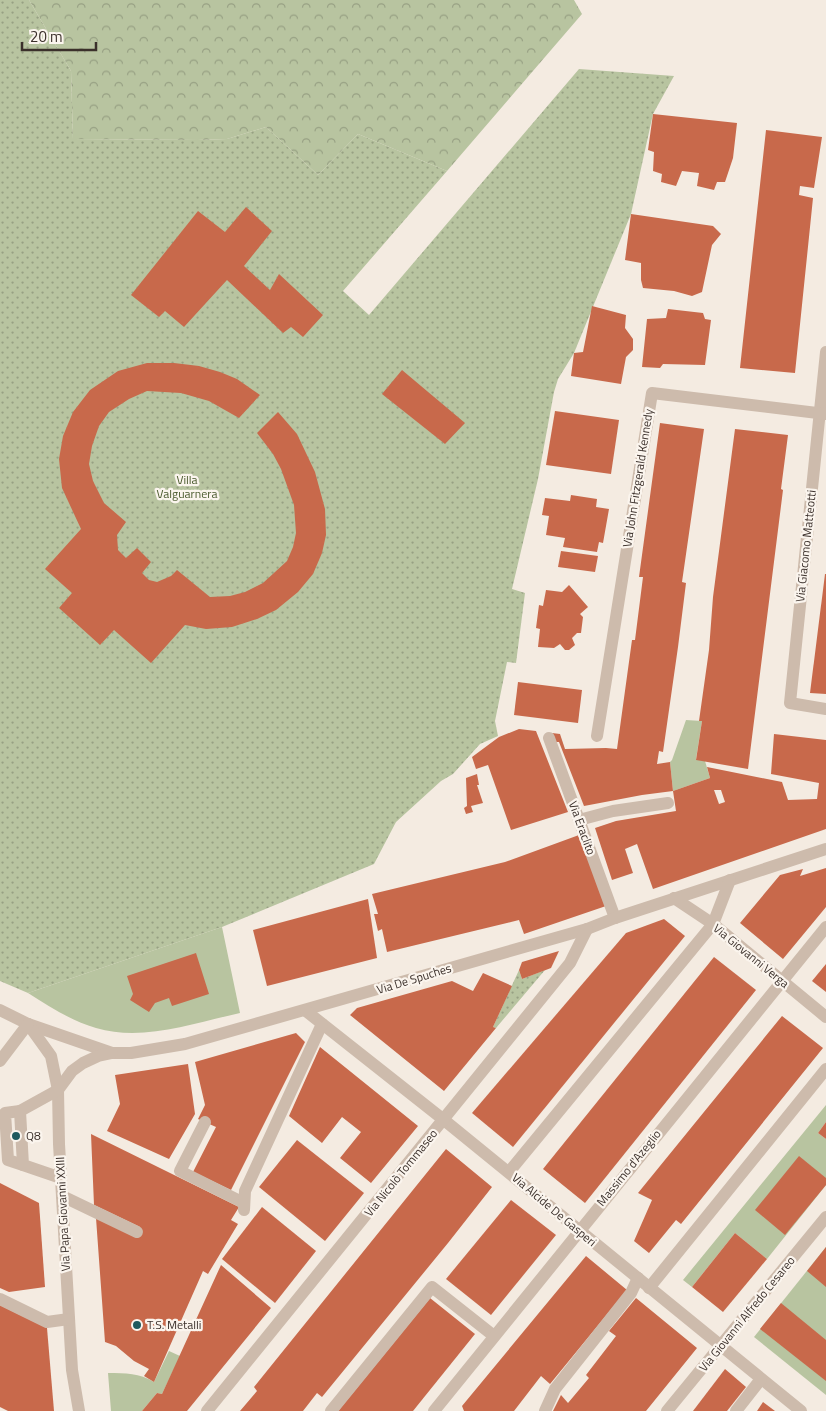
<svg xmlns="http://www.w3.org/2000/svg" width="826" height="1411" viewBox="0 0 826 1411" font-family="'Titillium Web',sans-serif">
<style>
.grass{fill:url(#grass-dots)}
.forest{fill:url(#forest-crowns)}
.garden{fill:#b8c4a0}
.building{fill:#c8694b;fill-rule:evenodd}
.lines{fill:none;stroke-linecap:round;stroke-linejoin:round}
.minor{stroke:#cdbbac;stroke-width:12}
.poi-dot{fill:#1f5a5e;stroke:#fbf5ee;stroke-width:2}
.labels{text-anchor:middle;stroke-width:4.5;stroke-linejoin:round;paint-order:stroke}
.street-label{font-size:12px;fill:#3b302b;stroke:#fbf5ee}
.park-label{font-size:12px;fill:#4a5a2e;stroke:#fbf5ee}
.poi-label{font-size:12px;fill:#3b302b;stroke:#fbf5ee;text-anchor:start}
</style>
<defs>
<pattern id="grass-dots" width="8" height="8" patternUnits="userSpaceOnUse" patternTransform="scale(1.25)"><rect width="8" height="8" fill="#b8c4a0"/><path d="M2 2h.1M6 6h.1" fill="none" stroke="#97a083" stroke-width="1.8" stroke-linecap="round"/></pattern>
<pattern id="forest-crowns" width="20" height="18" patternUnits="userSpaceOnUse" patternTransform="scale(1.25)"><rect width="20" height="18" fill="#b8c4a0"/><path d="M2 6a3 3 0 1 1 6 0M12 15a3 3 0 1 1 6 0" fill="none" stroke="#97a083"/></pattern>
</defs>
<rect width="100%" height="100%" fill="#f4ebe1"/>
<!-- grass -->
<g class="grass">
<path d="M0,0H29L71,71L73,139L198,140L227,139L266,127L318,175L358,134L447,171L343,291L369,315L579,69L674,76L653,114L631,214L574,353L558,379L554,392L538,479L512,589L525,593L516,663L507,662L495,721L498,736L480,744L453,774L441,781L396,822L374,864L222,927L28,993L0,981Z"/>
<path d="M519,970L522,979L545,970L496,1028L493,1027Z"/>
</g>
<!-- forest -->
<path class="forest" d="M29,0H574L582,14L447,171L358,134L318,175L266,127L227,139L198,140L73,139L71,71Z"/>
<!-- garden -->
<g class="garden">
<path d="M686,720L702,721L696,759L705,761L710,778L673,791L670,762L672,760Z"/>
<path d="M222,927L240,1013C194,1023 143,1042 96,1028C71,1021 49,1006 28,993Z"/>
<path d="M826,1105V1122L818,1133L826,1139V1185L767,1259L735,1233L692,1287L683,1280Z"/>
<path d="M826,1247V1395L754,1337Z"/>
<path d="M169,1351L180,1356L162,1394L157,1393L142,1411H111L108,1373C126,1373 139,1373 154,1382Z"/>
</g>
<!-- building -->
<g class="building">
<path d="M653,114L737,123L733,158L725,182H717L714,190L697,186L699,173L682,171L676,186L661,182L662,174L653,171L654,152L648,150Z"/>
<path d="M766,130L822,137L814,188L800,186L799,195L813,198L795,373L740,368Z"/>
<path d="M246,207L272,231L244,266L270,290L279,274L323,315L303,337L291,327L283,333L227,280L184,327L165,311L159,317L131,295L198,211L225,232Z"/>
<path d="M631,214L713,226L721,234L712,245L702,292L692,296L674,291L643,288L641,280V263L625,260Z"/>
<path d="M592,306L626,315L625,328L633,339V350L626,357L621,384L571,376L574,353L583,352Z"/>
<path d="M668,309L703,313L705,319L711,320L705,365L663,364L660,368L642,367L647,319L666,318Z"/>
<path d="M147,363H174L199,366L220,372L237,379L260,395L239,418L209,401L181,393L147,391L129,399L109,412L99,426L92,446L89,464L93,481L104,503L126,522L117,535L118,550L126,558L137,548L151,562L142,573L149,580L157,582L171,576L177,570L210,597L230,596L245,592L263,583L287,561L293,547L296,533L294,505L281,469L273,454L257,433L278,412L297,434L315,472L325,509L326,535L322,553L313,574L298,592L276,610L257,619L232,627L206,629L185,625L151,663L114,630L100,645L59,608L72,593L45,569L81,529L62,488L59,459L63,436L73,412L90,390L118,371Z"/>
<path d="M402,370L465,423L445,444L382,394Z"/>
<path d="M555,411L619,420L611,474L546,465Z"/>
<path d="M660,423L704,429L682,582L686,583L678,647L663,752L659,751L657,764L670,762L673,791L642,795L584,806L559,742H553L552,733L560,734L565,749L606,748L617,749L632,640H635L643,577H639Z"/>
<path d="M735,429L788,435L781,489L783,490L748,769L696,760L702,721H699L709,650L713,597Z"/>
<path d="M571,495L597,499L596,507L609,509L603,543L599,542L597,552L563,547L565,538L546,535L549,516L542,515L545,498L570,501Z"/>
<path d="M561,551L598,556L595,572L558,567Z"/>
<path d="M825,574H826V694L810,693Z"/>
<path d="M569,585L588,607L580,614L583,617L581,633H577L572,638L575,645L569,650H565L560,644L554,648L538,647L540,629L536,628L539,605L543,606L546,590L562,592Z"/>
<path d="M518,682L582,690L578,723L514,715Z"/>
<path d="M519,729L536,731L568,812L511,830L488,765L476,769L472,757L499,737Z"/>
<path d="M774,734L826,740V829L653,889L637,844L625,849L633,873L612,880L595,828L616,821L676,811L673,791L710,778L707,767L782,782L788,800L817,799L819,783L771,774ZM714,790H721L725,802L719,804Z"/>
<path d="M477,774L479,785H477L483,803L471,806L473,812L466,814L464,808L467,806L466,778Z"/>
<path d="M579,835L606,906L524,934L519,920L387,952L382,929L378,931L374,914H378L372,894L505,862Z"/>
<path d="M826,868V907L783,959L740,923L780,875L803,869L800,876Z"/>
<path d="M368,899L377,958L267,986L253,930Z"/>
<path d="M664,919L685,936L513,1147L472,1113L626,933Z"/>
<path d="M559,951L551,968L522,979L519,970L522,962Z"/>
<path d="M196,953L209,994L172,1006L169,998L155,1003L149,1012L130,1000L133,994L127,976Z"/>
<path d="M714,957L756,990L585,1203L543,1169Z"/>
<path d="M826,964V992L812,981Z"/>
<path d="M483,973L512,986L493,1027L496,1028L444,1091L350,1015L357,1008L452,981L473,991Z"/>
<path d="M782,1016L823,1048L681,1224L676,1220L649,1253L634,1241L652,1200L638,1193Z"/>
<path d="M296,1033L305,1042L231,1190L193,1172L216,1127L198,1119L205,1105L195,1062Z"/>
<path d="M320,1047L418,1126L371,1183L340,1158L361,1132L342,1117L322,1143L289,1116Z"/>
<path d="M188,1064L195,1114L169,1159L107,1131L120,1104L115,1075Z"/>
<path d="M826,1122V1139L818,1133Z"/>
<path d="M91,1134L239,1207L231,1220L238,1224L208,1274L203,1271L154,1382L144,1376L149,1369L134,1361L116,1346L105,1342L96,1218L140,1227L94,1205Z"/>
<path d="M297,1140L364,1193L325,1241L259,1187Z"/>
<path d="M446,1149L492,1187L448,1243L322,1397L317,1393L303,1411H240L257,1391L254,1387Z"/>
<path d="M799,1156L826,1178V1185L785,1235L755,1210Z"/>
<path d="M0,1183L39,1203L45,1287L9,1292L0,1288Z"/>
<path d="M511,1200L556,1235L491,1315L446,1279Z"/>
<path d="M262,1207L316,1251L275,1303L222,1259Z"/>
<path d="M735,1233L767,1259L723,1312L692,1287Z"/>
<path d="M826,1247V1287L807,1271Z"/>
<path d="M586,1256L627,1290L550,1384L541,1376L514,1411H464L462,1406Z"/>
<path d="M221,1265L271,1308L187,1411H142L157,1393L162,1394Z"/>
<path d="M430,1298L475,1334L413,1411H338Z"/>
<path d="M636,1298L697,1348L646,1411H553L561,1395L568,1403L589,1378L586,1375L616,1336L609,1331Z"/>
<path d="M781,1303L826,1340V1381L760,1329Z"/>
<path d="M0,1305L47,1328L54,1411H8L0,1407Z"/>
<path d="M725,1369L746,1387L727,1411H693Z"/>
<path d="M763,1402L775,1411H757Z"/>
</g>
<g class="lines">
<!-- minor -->
<g class="minor">
<path d="M826,352L790,703L826,709"/>
<path d="M597,736L652,393L826,414"/>
<path d="M549,738L615,918"/>
<path d="M579,820L613,811L668,803"/>
<path d="M674,898L713,924L826,1017"/>
<path d="M0,1010L28,1024L112,1053H131L185,1044L587,929L615,918L826,849"/>
<path d="M306,1011L444,1120L801,1411"/>
<path d="M28,1024L51,1056L58,1090L59,1144L72,1370L79,1411"/>
<path d="M0,1061L28,1024"/>
<path d="M20,1111L5,1113L8,1160L23,1165"/>
<path d="M205,1122L180,1171L244,1203"/>
<path d="M509,1172L713,924L730,880"/>
<path d="M61,1178L23,1165L20,1111L58,1090L72,1071L83,1063L98,1056L112,1053"/>
<path d="M62,1196L137,1232"/>
<path d="M244,1210L245,1191L322,1024"/>
<path d="M649,1288L826,1069"/>
<path d="M0,1299L47,1322L69,1319"/>
<path d="M207,1411L570,963L587,929"/>
<path d="M331,1411L432,1287L494,1336"/>
<path d="M434,1411L826,927"/>
<path d="M545,1411L555,1389L631,1293L638,1278"/>
<path d="M667,1411L826,1217"/>
<path d="M736,1411L761,1379"/>
</g>
</g>
<!-- markers -->
<g class="poi-dot">
<circle cx="16" cy="1136" r="5"/>
<circle cx="137" cy="1325" r="5"/>
</g>
<g class="labels">
<!-- street labels -->
<g class="street-label">
<text transform="translate(638 478) rotate(-81)" y="4">Via John Fitzgerald Kennedy</text>
<text transform="translate(806 546) rotate(-84)" y="4">Via Giacomo Matteotti</text>
<text transform="translate(582 828) rotate(70)" y="4">Via Eraclito</text>
<text transform="translate(751 956) rotate(39)" y="4">Via Giovanni Verga</text>
<text transform="translate(414 979) rotate(-17)" y="4">Via De Spuches</text>
<text transform="translate(629 1168) rotate(-51)" y="4">Massimo d'Azeglio</text>
<text transform="translate(401 1173) rotate(-51)" y="4">Via Nicolò Tommaseo</text>
<text transform="translate(554 1210) rotate(40)" y="4">Via Alcide De Gasperi</text>
<text transform="translate(63 1214) rotate(-93)" y="4">Via Papa Giovanni XXIII</text>
<text transform="translate(747 1314) rotate(-51)" y="4">Via Giovanni Alfredo Cesareo</text>
</g>
<!-- park labels -->
<g class="park-label">
<text x="187" y="484">Villa<tspan x="187" dy="14">Valguarnera</tspan></text>
</g>
<!-- poi labels -->
<g class="poi-label">
<text x="26" y="1140">Q8</text>
<text x="147" y="1329">T.S. Metalli</text>
</g>
</g>
<!-- scale -->
<path d="M22 42v8h74v-8" fill="none" stroke="#3b302b" stroke-width="2.5"/>
<text x="30" y="42" font-size="15" fill="#3b302b" stroke="#fbf5ee" stroke-width="4" paint-order="stroke">20 m</text>
</svg>
